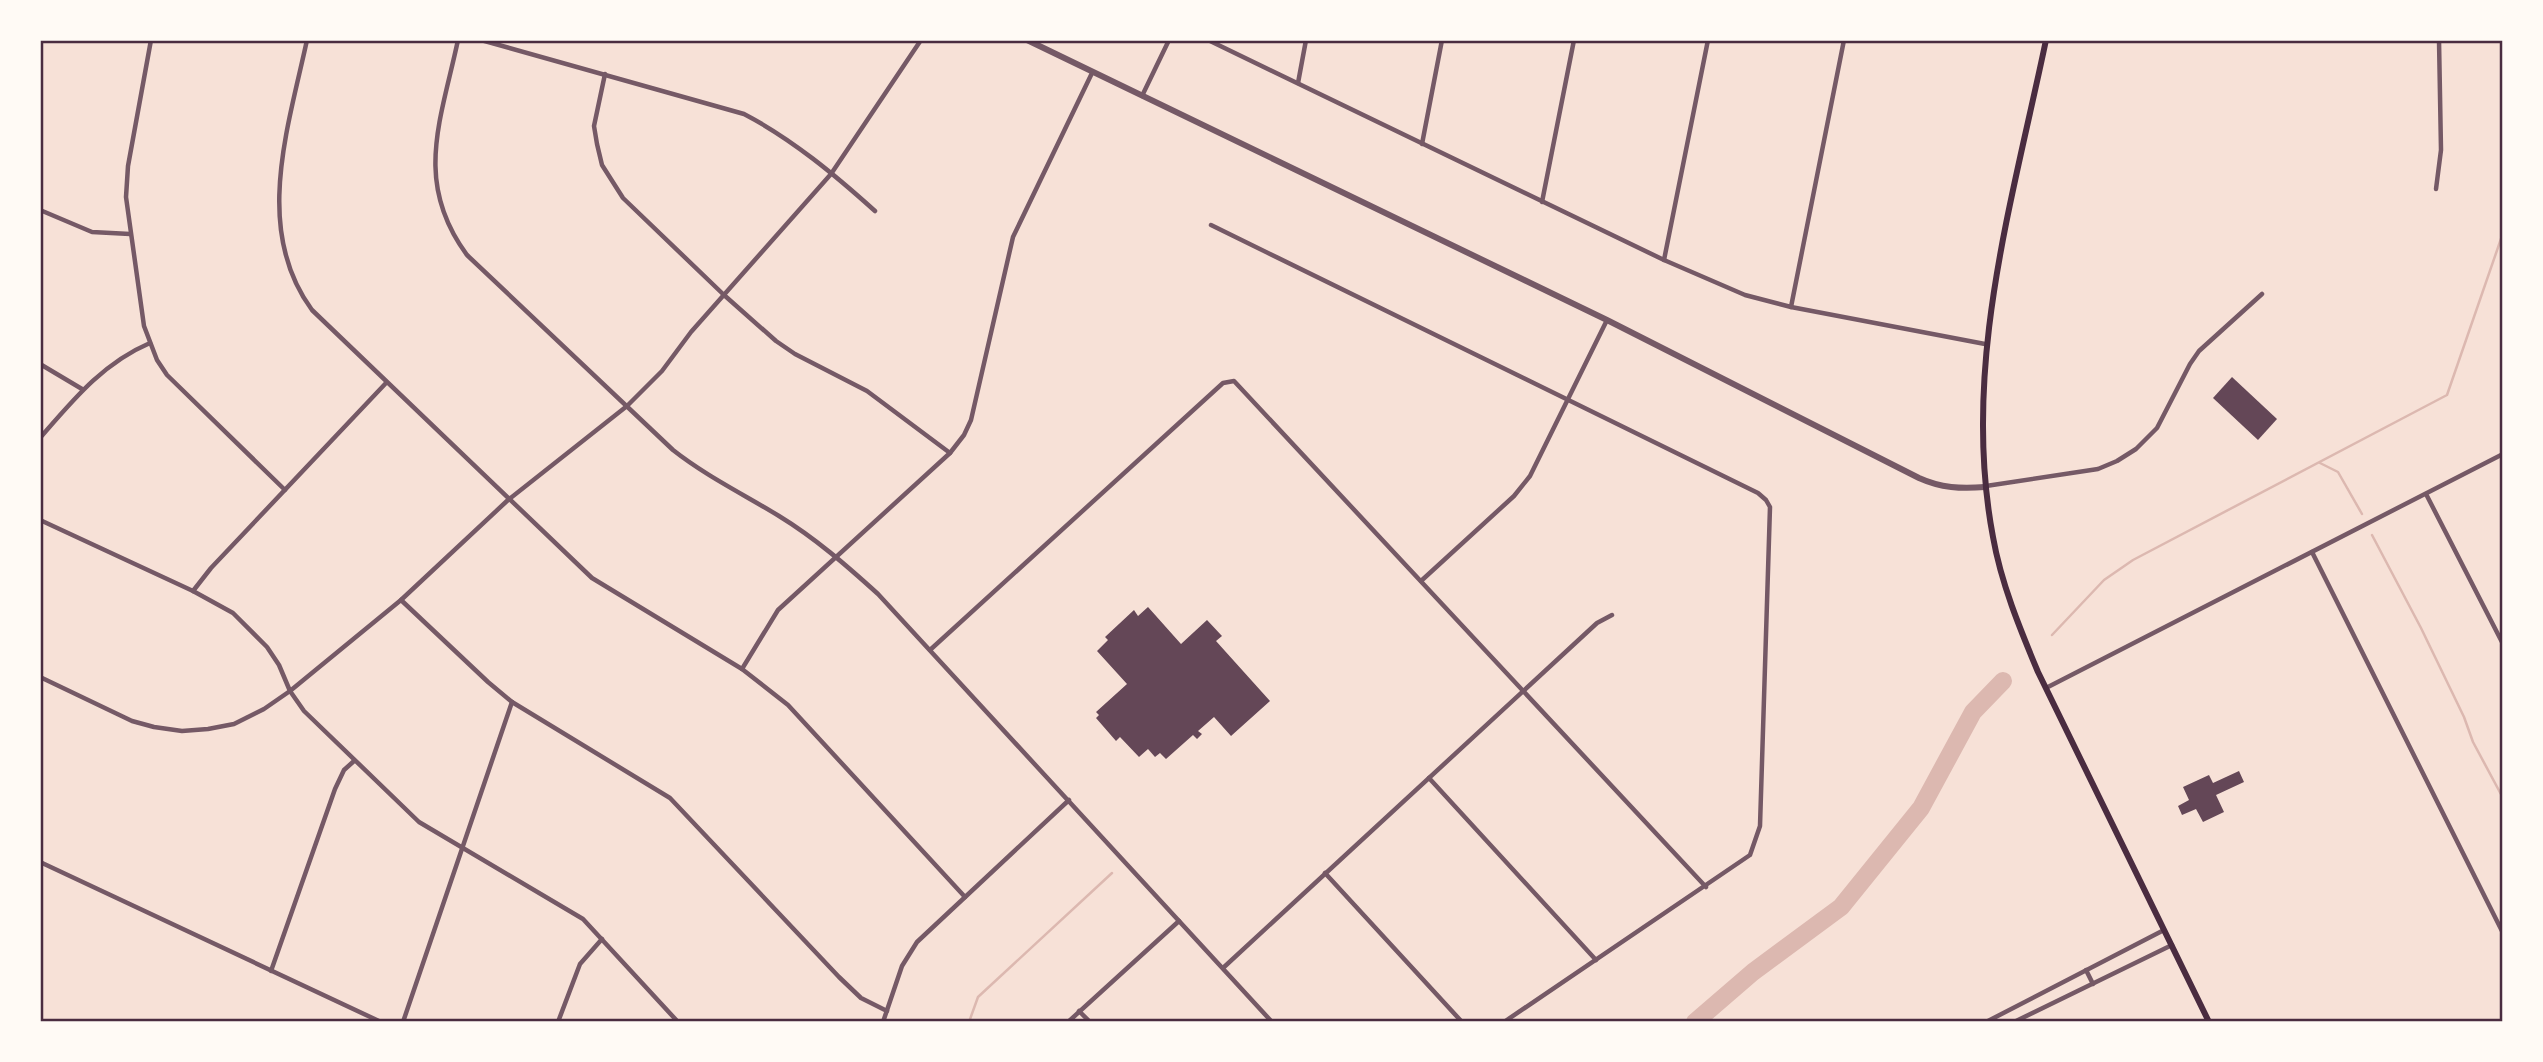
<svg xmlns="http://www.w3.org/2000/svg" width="2543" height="1062" viewBox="0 0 2543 1062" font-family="'Golos Text',sans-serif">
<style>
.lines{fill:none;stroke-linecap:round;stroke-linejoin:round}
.stream{stroke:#dcb8b0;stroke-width:2.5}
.river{stroke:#dcb8b0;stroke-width:18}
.building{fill:#644757}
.minor{stroke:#755966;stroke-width:4.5}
.tertiary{stroke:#755966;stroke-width:6}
.secondary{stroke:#4a2c40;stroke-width:6}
.neatline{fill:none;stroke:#4a2c40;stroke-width:2.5}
</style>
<rect width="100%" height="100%" fill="#f7e1d7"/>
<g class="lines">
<!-- stream -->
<g class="stream">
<path d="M2320,463L2338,472L2362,514"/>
<path d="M2372,535L2421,628L2464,717L2473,742L2503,798"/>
<path d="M2052,635L2104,580L2133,560L2447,395L2503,233"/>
<path d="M969,1022L978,997L1112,873"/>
</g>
<!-- river -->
<path class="river" d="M1695,1022L1753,972L1841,907L1921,808L1973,712L2003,681"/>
</g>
<!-- building -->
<g class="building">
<path d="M2232,377L2277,419L2258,440L2213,398Z"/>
<path d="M1148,607L1181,644L1207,620L1222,636L1216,641L1270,701L1231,736L1214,717L1198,731L1202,734L1197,739L1193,735L1166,759L1160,753L1155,757L1148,749L1139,757L1120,737L1116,741L1096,718L1099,715L1096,712L1127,684L1097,651L1108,640L1105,637L1134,610L1138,616Z"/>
<path d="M2239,771L2244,782L2216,795L2224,812L2203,822L2196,809L2182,815L2178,806L2189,800L2183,787L2209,775L2213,783Z"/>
</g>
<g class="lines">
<!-- minor -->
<g class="minor">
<path d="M151,40L128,166L126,197L144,326L157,360L167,375L285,490"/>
<path d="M307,40C288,128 253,230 312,310L592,578L742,669L788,705L965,897"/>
<path d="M458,40C441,120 413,182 467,255L673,450C706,476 743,494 779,516C815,538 846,565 878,594L1272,1022"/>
<path d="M481,40L744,114C792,139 835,175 875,211"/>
<path d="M1208,40L1664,260L1745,295L1791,307L1985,344"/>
<path d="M605,74L594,126L597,144L602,165L623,198L724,295L776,341L795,354L867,391L950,453"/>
<path d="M1298,83L1306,40"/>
<path d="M1142,96L1169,40"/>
<path d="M1422,144L1442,40"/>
<path d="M2436,189L2441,150L2439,40"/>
<path d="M1542,202L1574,40"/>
<path d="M40,210L92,232L130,234"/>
<path d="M1211,225L1758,493L1766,500L1770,507L1760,826L1750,855L1504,1022"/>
<path d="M1664,260L1708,40"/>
<path d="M1791,307L1844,40"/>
<path d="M40,364L82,389"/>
<path d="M40,438C73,400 103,363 150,343"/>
<path d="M1986,486L2098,469L2117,461L2136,449L2157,428L2190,364L2199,351L2262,294"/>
<path d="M2426,494L2503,644"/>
<path d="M40,520L193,591L233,613L267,647L279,665L290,691L304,711L419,822L583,919L678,1022"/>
<path d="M2312,552L2503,933"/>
<path d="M1421,581L1514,496L1530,476L1607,320"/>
<path d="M193,591L211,568L386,383"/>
<path d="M401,600L488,682L512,702L670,798L839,977L861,998L887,1011"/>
<path d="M930,650L1223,383L1234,381L1706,887"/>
<path d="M742,669L778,610L950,453L964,435L971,420L1013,237L1092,73"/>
<path d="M40,677L132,721L154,727L182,731L208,729L234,724L264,709L290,691L401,600L508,500L627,406L662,371L691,332L831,174L921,40"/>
<path d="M2046,688L2503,454"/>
<path d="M1429,778L1596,960"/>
<path d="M40,862L381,1022"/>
<path d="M1325,873L1462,1022"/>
<path d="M1223,968L1597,623L1612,615"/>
<path d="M2086,970L2093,984"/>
<path d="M271,971L335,789L344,770L354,761"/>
<path d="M1079,1011L1090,1022"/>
<path d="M403,1022L512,702"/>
<path d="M558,1022L580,964L602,939"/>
<path d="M883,1022L902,966L917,942L1069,800"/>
<path d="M1068,1022L1179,921"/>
<path d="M1986,1022L2164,930"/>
<path d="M2014,1022L2172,945"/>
</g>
<!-- tertiary -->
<path class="tertiary" d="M1027,40L1607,320L1919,478C1941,488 1961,489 1985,487"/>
<!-- secondary -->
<path class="secondary" d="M2046,40C2012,203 1961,369 1993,537C2001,583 2020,629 2038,672L2209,1022"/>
</g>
<!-- border -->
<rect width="2543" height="1062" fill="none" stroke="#fffaf5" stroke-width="84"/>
<rect x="42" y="42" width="2459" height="978" class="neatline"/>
</svg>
